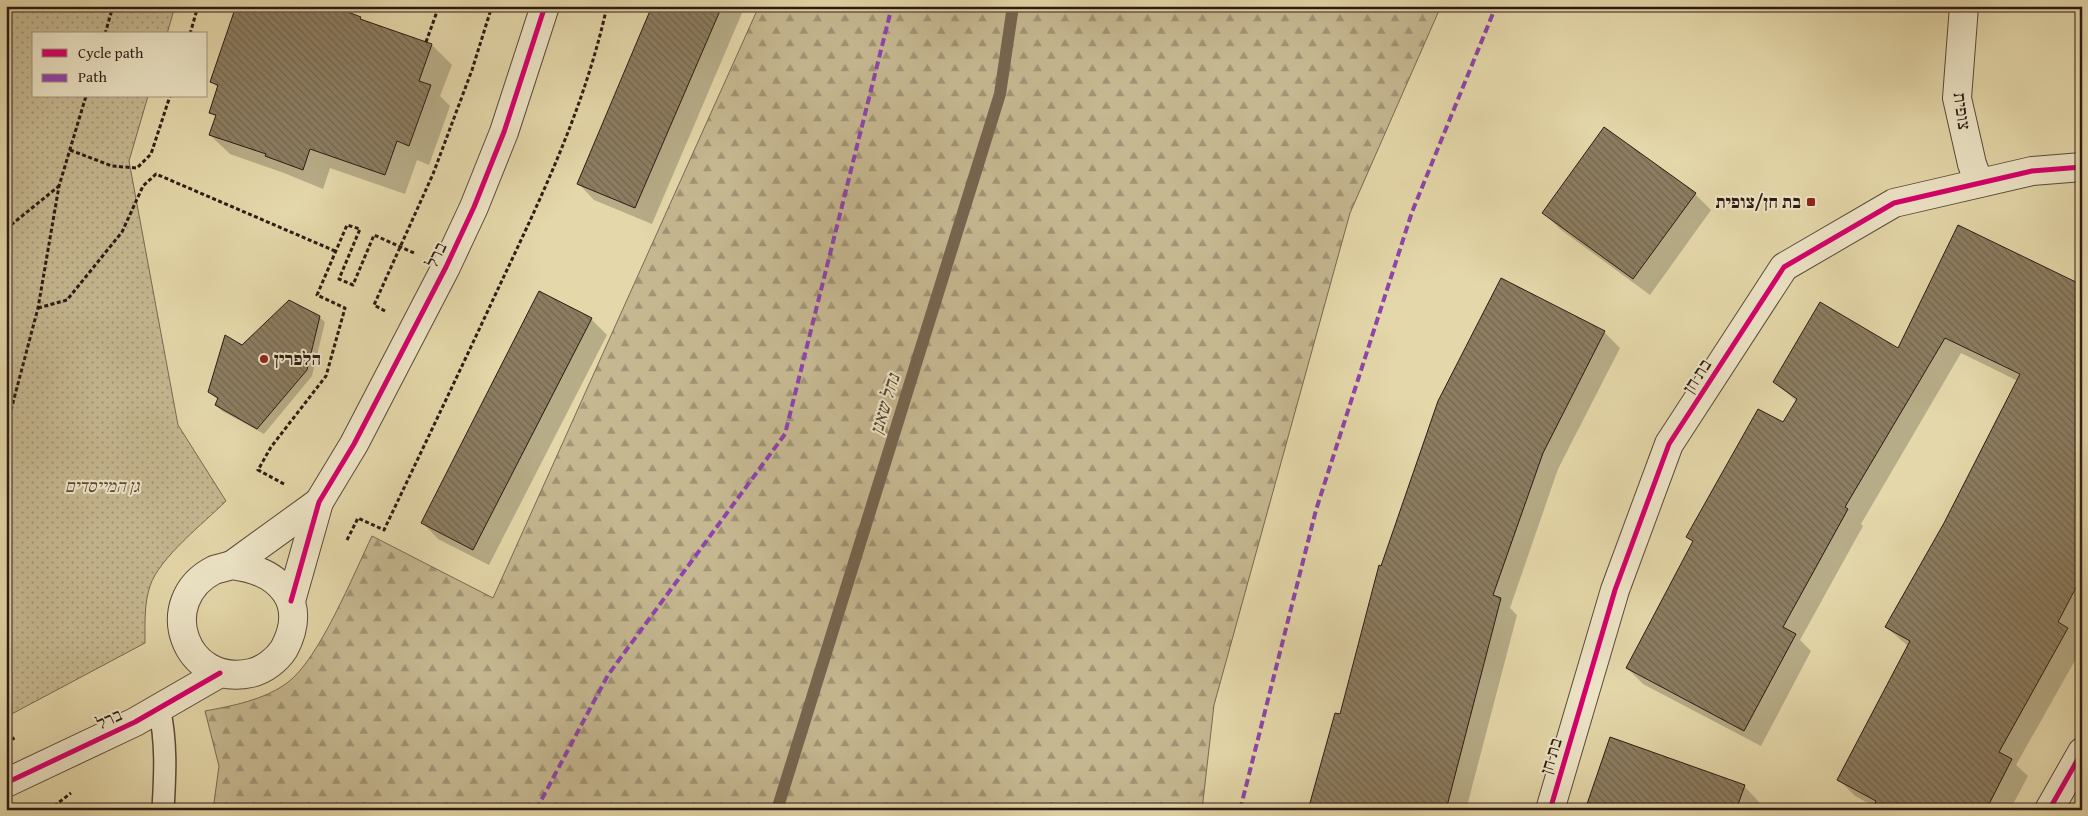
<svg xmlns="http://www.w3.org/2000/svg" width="2088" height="816" viewBox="0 0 2088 816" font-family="'Gentium Book Plus','Frank Ruhl Libre',serif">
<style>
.forest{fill:url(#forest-firs);stroke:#796952}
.park{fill:url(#park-dots);stroke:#796952}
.shadow{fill:#0003}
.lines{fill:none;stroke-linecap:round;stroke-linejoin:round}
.stream{stroke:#76654f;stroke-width:12}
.building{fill:url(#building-back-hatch);stroke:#2d1b14}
.lane-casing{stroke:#5b4a39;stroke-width:24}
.street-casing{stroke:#5b4a39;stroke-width:30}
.path{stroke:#2d1b14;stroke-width:3;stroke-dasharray:4 2.5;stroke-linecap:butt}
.lane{stroke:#ede5c7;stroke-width:21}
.street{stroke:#ede5c7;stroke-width:28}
.quiet{stroke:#8e44ad;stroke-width:4;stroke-dasharray:8 4;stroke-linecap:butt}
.cycleway-casing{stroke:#ede5c7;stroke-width:8}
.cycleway{stroke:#d6006c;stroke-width:5}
.poi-dot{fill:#8f2418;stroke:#ede5c7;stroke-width:2}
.labels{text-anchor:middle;stroke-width:4;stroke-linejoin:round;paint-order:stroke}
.street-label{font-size:18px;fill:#2d1b14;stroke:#ede5c7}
.poi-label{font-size:18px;font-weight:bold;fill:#2d1b14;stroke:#ede5c7;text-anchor:end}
.park-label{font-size:18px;font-style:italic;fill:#5b4a39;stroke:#ede5c7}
.water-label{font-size:19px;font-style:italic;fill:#574636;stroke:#ede5c7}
</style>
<defs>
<pattern id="forest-firs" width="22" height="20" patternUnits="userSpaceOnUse" patternTransform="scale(1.25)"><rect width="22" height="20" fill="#c5b790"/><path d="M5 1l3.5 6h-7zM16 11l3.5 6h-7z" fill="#a09474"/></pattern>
<pattern id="park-dots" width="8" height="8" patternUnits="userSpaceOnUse" patternTransform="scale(1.25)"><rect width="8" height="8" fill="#c5b790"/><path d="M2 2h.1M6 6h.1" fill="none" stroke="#a09474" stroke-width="1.8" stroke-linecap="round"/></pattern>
<pattern id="building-back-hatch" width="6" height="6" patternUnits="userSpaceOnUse" patternTransform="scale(1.25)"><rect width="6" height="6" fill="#8c7d61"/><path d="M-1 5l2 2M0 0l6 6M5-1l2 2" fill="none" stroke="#73664f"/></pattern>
</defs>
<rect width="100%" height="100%" fill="#e4d7a9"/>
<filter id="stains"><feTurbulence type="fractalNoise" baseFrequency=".004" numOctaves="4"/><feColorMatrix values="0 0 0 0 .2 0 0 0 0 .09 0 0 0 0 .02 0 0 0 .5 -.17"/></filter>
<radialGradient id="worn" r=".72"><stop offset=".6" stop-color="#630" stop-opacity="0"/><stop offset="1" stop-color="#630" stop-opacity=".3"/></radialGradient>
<!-- forest -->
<path class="forest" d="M759,6H1441L1350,213L1214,705L1202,810H213L219,766L205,711C232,706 264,700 287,683C319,660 354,573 372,536L493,598Z"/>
<!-- park -->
<path class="park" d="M6,6H175L167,34H34V96H148L129,161L178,425L226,501C204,523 159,558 150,586C144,604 145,624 145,643L6,717Z"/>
<!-- shadow -->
<g class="shadow">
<path d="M327,6L432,45L452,65L440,96L450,106L429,165L417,160L405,194L330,168L323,189L284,173L230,154L210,135L216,118L210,112L219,89L211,81Z"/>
<path d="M654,6H745L652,224L594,200L578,183Z"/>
<path d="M2076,6H2082V11Z"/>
<path d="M1605,129L1695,194L1711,210L1650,295L1560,229L1544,213Z"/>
<path d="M2082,286V623L2075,636L2082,643V648L2016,765L2028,776L2010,810H1874L1875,807L1855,796L1839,780L1908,646L1886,627L1945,524L2018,381L1961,353L1861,524L1863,526L1800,640L1811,651L1761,746L1643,684L1627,668L1694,543L1687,537L1784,423L1797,402L1775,382L1899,349Z"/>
<path d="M319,317L325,322L312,376L264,434L222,411L216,405L218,400L210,392L242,347Z"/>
<path d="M591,319L607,335L489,565L438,539L422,522Z"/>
<path d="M1604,332L1620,348L1558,469L1510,608L1517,615L1466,810H1309L1341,716L1382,567Z"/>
<path d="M1744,786L1760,803L1758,810H1586Z"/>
</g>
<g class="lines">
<!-- stream -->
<path class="stream" d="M777,810L1000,94L1013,6"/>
</g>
<!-- building -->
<g class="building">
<path d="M236,6H332L361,17L360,19L432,44L419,81L431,85L409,146L397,141L385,175L310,149L303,170L265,156L266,154L209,135L216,115L209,113L218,85L210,82Z"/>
<path d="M652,6H722L635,208L577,184Z"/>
<path d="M1604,127L1696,193L1633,279L1542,213Z"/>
<path d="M1958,225L2082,285V576L2058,622L2068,628L1999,752L2012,759L1986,810H1873L1876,801L1837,780L1910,641L1885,627L1944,523L2020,374L1945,338L1845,507L1848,509L1783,627L1796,634L1744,731L1626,668L1693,541L1686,537L1758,409L1783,422L1797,399L1773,382L1820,302L1898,348Z"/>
<path d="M1501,278L1605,331L1543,453L1493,595L1501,598L1446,810H1308L1335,713L1340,714L1379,565L1381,566L1438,401Z"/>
<path d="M539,291L592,318L473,550L421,523Z"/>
<path d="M289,300L320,316L307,370L257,429L215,405L218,398L208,392L225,335L242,345Z"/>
<path d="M1610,737L1745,785L1736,810H1585Z"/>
</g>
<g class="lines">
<defs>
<path id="lane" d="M159,708C167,742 165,776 163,810"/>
<g id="street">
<path d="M1964,6L1957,98L1972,164L1979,183"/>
<path d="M232,565C280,571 309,602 284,649C277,660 264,670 251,673C185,688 154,601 214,570C219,568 226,567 232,565Z"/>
<path d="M232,565L319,502"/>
<path d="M291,601L319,502L354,444L446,267L474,207L504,132L545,6"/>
<path d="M6,783L135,722L220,673"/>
<path d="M1550,810L1615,590L1669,444L1784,267L1894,203L2032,171L2082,167"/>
<path d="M2049,810L2082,752"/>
</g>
</defs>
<!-- lane casing -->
<use href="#lane" class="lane-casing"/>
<!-- street casing -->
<use href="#street" class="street-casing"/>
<!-- path -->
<g class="path">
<path d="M349,12L350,6"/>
<path d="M105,34L113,6"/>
<path d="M190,34L198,6"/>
<path d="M426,42L439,6"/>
<path d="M70,150L112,166L137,168L151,154L170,96"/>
<path d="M6,229L59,186"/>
<path d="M38,308L67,300L122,232L143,186L156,174L335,251"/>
<path d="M385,311L374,305L433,174L472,70L492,6"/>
<path d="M6,429L38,308L59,186L86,96"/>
<path d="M284,484L258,470L271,447L326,376L345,308L317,295L347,225L360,229L339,279L353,285L374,235L414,253"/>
<path d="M347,540L358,518L384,530C422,450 460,371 497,291C541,198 585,107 607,6"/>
<path d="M6,726L14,740"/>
<path d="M49,810L71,793"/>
</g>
<!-- lane -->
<use href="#lane" class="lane"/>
<!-- street -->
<use href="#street" class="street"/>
<!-- quiet -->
<g class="quiet">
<path d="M536,810L608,675L785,434L892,6"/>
<path d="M1240,810L1316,510L1412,212L1496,6"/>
</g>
<defs>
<g id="cycleway">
<path d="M291,601L319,502L354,444L446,267L474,207L504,132L545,6"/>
<path d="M6,783L135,722L220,673"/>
<path d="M1550,810L1615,590L1669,444L1784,267L1894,203L2032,171L2082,167"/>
<path d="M2049,810L2082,752"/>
</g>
</defs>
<!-- cycleway casing -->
<use href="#cycleway" class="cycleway-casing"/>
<!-- cycleway -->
<use href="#cycleway" class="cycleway"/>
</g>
<!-- markers -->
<g class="poi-dot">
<rect x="1806" y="197" width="10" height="10" rx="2.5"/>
<circle cx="264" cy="359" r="5"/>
</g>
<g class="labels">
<!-- street labels -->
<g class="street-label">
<text transform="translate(1962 111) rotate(82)" y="6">צופית</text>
<text transform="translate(436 255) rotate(-64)" y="6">ברל</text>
<text transform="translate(1697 376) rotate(-57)" y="6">בת חן</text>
<text transform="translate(109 719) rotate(-25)" y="6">ברל</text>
<text transform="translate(1551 756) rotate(-73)" y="6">בת חן</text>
</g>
<!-- poi labels -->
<g class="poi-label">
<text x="1801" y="208">בת חן/צופית</text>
<text x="274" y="365" text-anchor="start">הלפרין</text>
</g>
<!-- park labels -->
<g class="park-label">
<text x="102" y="492">גן המייסדים</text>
</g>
<!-- water labels -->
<g class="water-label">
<text transform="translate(884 404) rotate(-73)" y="7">נחל שאנן</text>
</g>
</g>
<!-- margin -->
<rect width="2088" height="816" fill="none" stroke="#e4d7a9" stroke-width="25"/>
<rect x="8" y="8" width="2073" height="801" fill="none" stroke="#2d1b14" stroke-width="2.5"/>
<rect x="12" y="12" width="2063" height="791" fill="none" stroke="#2d1b14"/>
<!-- legend -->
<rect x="32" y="32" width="175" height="65" fill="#ede5c7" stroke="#a0947f"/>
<rect x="42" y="49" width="25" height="8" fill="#d6006c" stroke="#a0947f"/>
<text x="78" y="58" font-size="15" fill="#2d1b14">Cycle path</text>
<rect x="42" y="74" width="25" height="8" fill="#8e44ad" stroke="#a0947f"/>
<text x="78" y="82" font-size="15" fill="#2d1b14">Path</text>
<rect width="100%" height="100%" filter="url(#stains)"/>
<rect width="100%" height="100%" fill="url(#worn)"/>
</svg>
